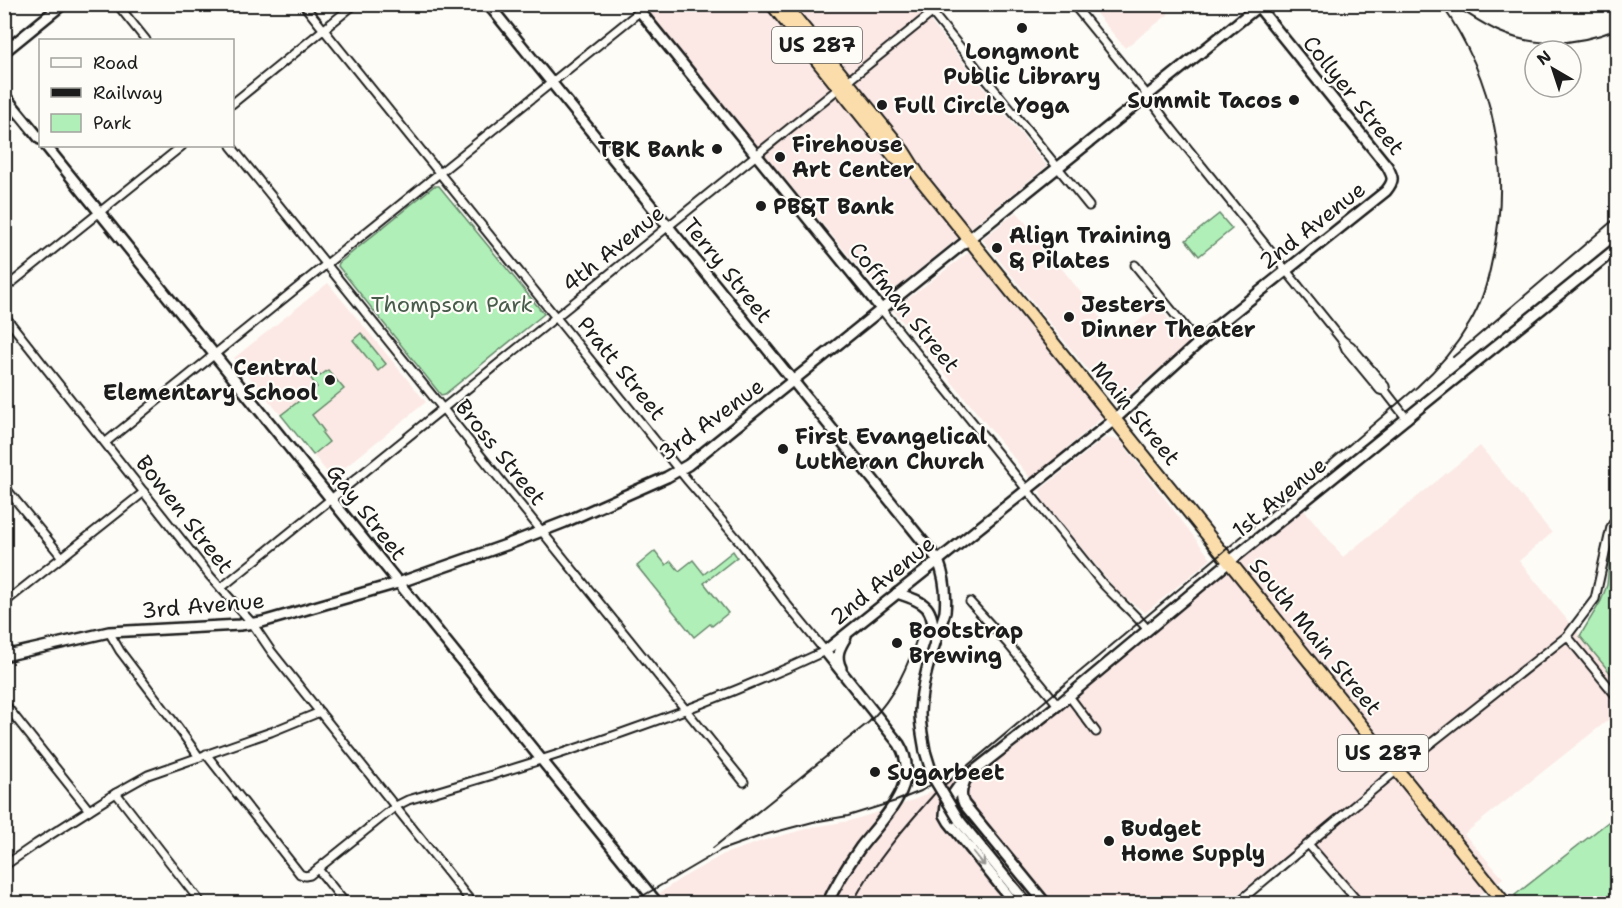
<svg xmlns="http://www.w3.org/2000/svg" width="1622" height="908" viewBox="0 0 1622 908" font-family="'Shantell Sans',sans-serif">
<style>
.built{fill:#fce9e5}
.green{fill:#b0f0b8;stroke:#66866a;stroke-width:1.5}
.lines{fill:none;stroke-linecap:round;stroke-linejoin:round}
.street-casing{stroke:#1c1c1c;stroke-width:11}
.secondary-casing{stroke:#1c1c1c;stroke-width:14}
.highway-casing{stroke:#1c1c1c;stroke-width:16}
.street{stroke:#fdfcf7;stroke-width:7}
.secondary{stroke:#fdfcf7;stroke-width:9}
.highway{stroke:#faddab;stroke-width:12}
.rail{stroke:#1c1c1c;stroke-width:2}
.secondary-bridge-casing{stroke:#1c1c1c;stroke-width:14;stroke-linecap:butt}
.secondary-bridge{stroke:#fdfcf7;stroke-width:9}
.oneway{stroke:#989794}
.poi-dot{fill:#1c1c1c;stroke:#fdfcf7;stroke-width:2}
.labels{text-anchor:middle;stroke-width:4.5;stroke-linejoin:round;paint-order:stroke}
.shield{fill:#fdfcf7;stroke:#605f5e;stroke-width:1.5}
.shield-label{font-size:21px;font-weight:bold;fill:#1c1c1c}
.poi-label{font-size:22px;font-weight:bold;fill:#1c1c1c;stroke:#fdfcf7;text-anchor:start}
.street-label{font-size:22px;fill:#1c1c1c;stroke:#fdfcf7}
.park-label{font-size:22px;fill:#485c4b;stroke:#fdfcf7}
</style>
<rect width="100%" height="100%" fill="#fdfcf7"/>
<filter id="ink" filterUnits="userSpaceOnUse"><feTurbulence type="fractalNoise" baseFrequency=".0167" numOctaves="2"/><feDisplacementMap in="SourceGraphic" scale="12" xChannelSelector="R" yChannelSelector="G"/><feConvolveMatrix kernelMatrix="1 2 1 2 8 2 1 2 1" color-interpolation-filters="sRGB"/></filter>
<g filter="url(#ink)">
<!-- built -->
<g class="built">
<path d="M640,5H917L1047,166L884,298Z"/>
<path d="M1089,5H1160L1169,14L1125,48Z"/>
<path d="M1017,212L1117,338L1158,306L1189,344L1116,405L982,239L1014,214Z"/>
<path d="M969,252L1103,417L1031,479L893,310Z"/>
<path d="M328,283L426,402L332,478L234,358Z"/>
<path d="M1105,438L1120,440L1211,559L1145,613L1117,591L1043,501L1040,490Z"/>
<path d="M1480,446L1552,533L1519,561L1617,681V713L1464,834L1503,878L1481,894L1458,903H1366L1308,838L1227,903L644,904L680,879L724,854L765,840L814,827L849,821L898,806L923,796L949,780L1016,733L1297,501L1343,557Z"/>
</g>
<!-- green -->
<g class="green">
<path d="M434,186H439L544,314L445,394L441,395L338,266L339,263Z"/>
<path d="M1219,214L1232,229L1199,256L1186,240Z"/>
<path d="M361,333L386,364L378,371L353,340Z"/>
<path d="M313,368L320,376L328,370L344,389L312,415L324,431L322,433L329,442L313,455L281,415L317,387L307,373Z"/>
<path d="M1617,535V681L1580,636L1601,601L1607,585L1609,564Z"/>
<path d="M655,551L666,565L671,561L679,571L693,560L704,574L733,551L737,557L704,583L728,613L712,626L710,624L694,637L637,566Z"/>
<path d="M1617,815V903H1522L1515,895Z"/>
</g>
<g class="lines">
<defs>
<g id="street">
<path d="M117,4L146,40"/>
<path d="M925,4L1089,206"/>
<path d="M1073,4L1148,96L1172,129L1342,340L1346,349L1380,390L1386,392"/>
<path d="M232,104L355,4"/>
<path d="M231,146L744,782"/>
<path d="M1135,265L1198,343"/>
<path d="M4,289L182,146"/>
<path d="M882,310L1103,584C1118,600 1135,614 1148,630"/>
<path d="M4,315L210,576L252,623L271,651L473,904"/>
<path d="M1342,340L1351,346L1367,365L1385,386L1386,392L1407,419"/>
<path d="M106,442L649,4"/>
<path d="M4,486L62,557"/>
<path d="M221,588L943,4"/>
<path d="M970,602L1008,644L1058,705"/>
<path d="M4,603L144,492"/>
<path d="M109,632L120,651L177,726L199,757"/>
<path d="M1567,636L1618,698"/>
<path d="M4,644L12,654"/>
<path d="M1069,696L1096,732"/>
<path d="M4,703L89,810"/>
<path d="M206,754L300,874L305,876L310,875L396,806L408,800C550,759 691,714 825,651L788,606L740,542L688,481L303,4"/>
<path d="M116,793L202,904"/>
<path d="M1309,845L1360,904"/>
<path d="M4,866L36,844L116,793L148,775L271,732L320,712"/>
<path d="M318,869L346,904"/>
<path d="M1236,904L1397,770L1567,636L1595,599L1611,527L1618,514"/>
</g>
<g id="secondary">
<path d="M488,4L938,560C945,578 947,593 945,612C935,644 921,679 920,713C920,726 923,738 925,751"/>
<path d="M634,4L882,310"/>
<path d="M4,52L63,4"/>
<path d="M4,95L40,139"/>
<path d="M46,146L658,904"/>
<path d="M897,593C929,604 931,605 935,639"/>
<path d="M4,656L109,632L240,625L262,622L398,583L506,545L565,522L667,477L688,465L1261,4"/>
<path d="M841,668C835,656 839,648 846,637"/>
<path d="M964,783C961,790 960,797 964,804L1046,904"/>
<path d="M959,820L1027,904"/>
<path d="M827,904C836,884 848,865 860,848C882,819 923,783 899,744L825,651L1114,420L1218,325L1386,191C1395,180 1393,177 1387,166L1256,4"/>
<path d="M1015,904L949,822L945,815L946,804L958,787L974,771L1058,705L1229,562L1618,247"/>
</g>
<g id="highway">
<path d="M772,4L895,157L910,169"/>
<path d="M784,4L903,151L920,178L1505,904"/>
</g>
</defs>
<!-- street casing -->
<use href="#street" class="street-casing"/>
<!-- secondary casing -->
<use href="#secondary" class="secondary-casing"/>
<!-- highway casing -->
<use href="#highway" class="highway-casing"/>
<!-- street -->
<use href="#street" class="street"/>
<!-- secondary -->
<use href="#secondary" class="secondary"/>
<!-- highway -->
<use href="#highway" class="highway"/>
<!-- rail -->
<g class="rail">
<path d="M1452,4C1468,14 1484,25 1500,32C1539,49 1580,44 1618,29"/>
<path d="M1453,357L1618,216"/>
<path d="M713,848L869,722C895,696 908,666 919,632"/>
<path d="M629,904L721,850L764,835L813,822L848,816L896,801L921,791L943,777"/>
<path d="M852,904C874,862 905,827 936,792L1222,553L1417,387C1438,368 1455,348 1469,324C1481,305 1488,281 1492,260C1512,170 1495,80 1441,4"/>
</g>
<defs>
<path id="secondary-bridge" d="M925,751L933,777L959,820"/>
</defs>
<!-- secondary-bridge casing -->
<use href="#secondary-bridge" class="secondary-bridge-casing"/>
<!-- secondary-bridge -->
<use href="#secondary-bridge" class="secondary-bridge"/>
</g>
<!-- one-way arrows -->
<defs><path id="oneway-shaft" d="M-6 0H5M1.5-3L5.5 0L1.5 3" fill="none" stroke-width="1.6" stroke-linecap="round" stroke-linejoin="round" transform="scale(1.5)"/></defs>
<use class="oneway" href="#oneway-shaft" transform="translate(979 859) rotate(51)"/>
</g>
<!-- markers -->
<g class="poi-dot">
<circle cx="1022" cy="28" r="6"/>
<circle cx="1294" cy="100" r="6"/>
<circle cx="882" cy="105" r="6"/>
<circle cx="717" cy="149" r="6"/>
<circle cx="780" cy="157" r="6"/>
<circle cx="761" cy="206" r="6"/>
<circle cx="997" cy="248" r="6"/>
<circle cx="1069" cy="317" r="6"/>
<circle cx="330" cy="380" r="6"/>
<circle cx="783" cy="449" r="6"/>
<circle cx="897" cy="643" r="6"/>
<circle cx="875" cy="772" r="6"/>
<circle cx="1109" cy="841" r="6"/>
</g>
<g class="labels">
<!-- shield labels -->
<g class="shield">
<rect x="772" y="27" width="90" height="36" rx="4.5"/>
<rect x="1338" y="735" width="90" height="36" rx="4.5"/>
</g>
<g class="shield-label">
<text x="817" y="52">US 287</text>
<text x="1383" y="760">US 287</text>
</g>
<!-- poi labels -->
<g class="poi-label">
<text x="1022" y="59" text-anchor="middle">Longmont<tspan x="1022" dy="25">Public Library</tspan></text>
<text x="1282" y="108" text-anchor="end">Summit Tacos</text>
<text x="894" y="113">Full Circle Yoga</text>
<text x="792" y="152">Firehouse<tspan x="792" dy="25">Art Center</tspan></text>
<text x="705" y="157" text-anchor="end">TBK Bank</text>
<text x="773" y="214">PB&amp;T Bank</text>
<text x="1009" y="243">Align Training<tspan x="1009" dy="25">&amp; Pilates</tspan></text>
<text x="1081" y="312">Jesters<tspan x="1081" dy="25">Dinner Theater</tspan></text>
<text x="318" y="375" text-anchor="end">Central<tspan x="318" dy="25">Elementary School</tspan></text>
<text x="795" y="444">First Evangelical<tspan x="795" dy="25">Lutheran Church</tspan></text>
<text x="909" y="638">Bootstrap<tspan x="909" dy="25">Brewing</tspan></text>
<text x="887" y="780">Sugarbeet</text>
<text x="1121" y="836">Budget<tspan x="1121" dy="25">Home Supply</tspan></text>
</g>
<!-- street labels -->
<g class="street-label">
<text transform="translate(1354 95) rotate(51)" y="8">Collyer Street</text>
<text transform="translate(1312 225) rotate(-38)" y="8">2nd Avenue</text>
<text transform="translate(613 248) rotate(-39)" y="8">4th Avenue</text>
<text transform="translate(728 270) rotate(51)" y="8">Terry Street</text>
<text transform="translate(905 307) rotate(51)" y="8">Coffman Street</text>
<text transform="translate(622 368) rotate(51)" y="8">Pratt Street</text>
<text transform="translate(1136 413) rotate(51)" y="8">Main Street</text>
<text transform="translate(711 419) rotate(-36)" y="8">3rd Avenue</text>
<text transform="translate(501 452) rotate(51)" y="8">Bross Street</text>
<text transform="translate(1279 497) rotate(-39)" y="8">1st Avenue</text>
<text transform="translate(367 512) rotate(52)" y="8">Gay Street</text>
<text transform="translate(185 514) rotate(52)" y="8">Bowen Street</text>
<text transform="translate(882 580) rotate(-39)" y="8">2nd Avenue</text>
<text transform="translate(203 605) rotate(-5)" y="8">3rd Avenue</text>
<text transform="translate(1316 636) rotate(51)" y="8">South Main Street</text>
</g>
<!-- park labels -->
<g class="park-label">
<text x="452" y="312">Thompson Park</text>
</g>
</g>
<!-- margin -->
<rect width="1622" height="908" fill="none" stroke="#fdfcf7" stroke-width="24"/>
<rect x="12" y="12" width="1598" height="884" fill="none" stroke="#1c1c1c" stroke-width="2" filter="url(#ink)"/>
<!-- legend -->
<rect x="39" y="39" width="195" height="108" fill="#fdfcf7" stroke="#a3a29f" stroke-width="1.5"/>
<rect x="51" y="58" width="30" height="9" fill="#fdfcf7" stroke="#a3a29f" stroke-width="1.5"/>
<text x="93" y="69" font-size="18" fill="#1c1c1c">Road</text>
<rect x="51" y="88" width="30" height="9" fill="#1c1c1c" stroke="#a3a29f" stroke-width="1.5"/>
<text x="93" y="99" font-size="18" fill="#1c1c1c">Railway</text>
<rect x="51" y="114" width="30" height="18" fill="#b0f0b8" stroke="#a3a29f" stroke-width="1.5"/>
<text x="93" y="129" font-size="18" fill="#1c1c1c">Park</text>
<!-- north arrow -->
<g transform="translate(1553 69) rotate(321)"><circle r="28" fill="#fdfcf7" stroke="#a3a29f" stroke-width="1.5"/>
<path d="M0-4.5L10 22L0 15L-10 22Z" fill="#1c1c1c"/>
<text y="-9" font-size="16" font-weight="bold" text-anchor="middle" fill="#1c1c1c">N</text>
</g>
</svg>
